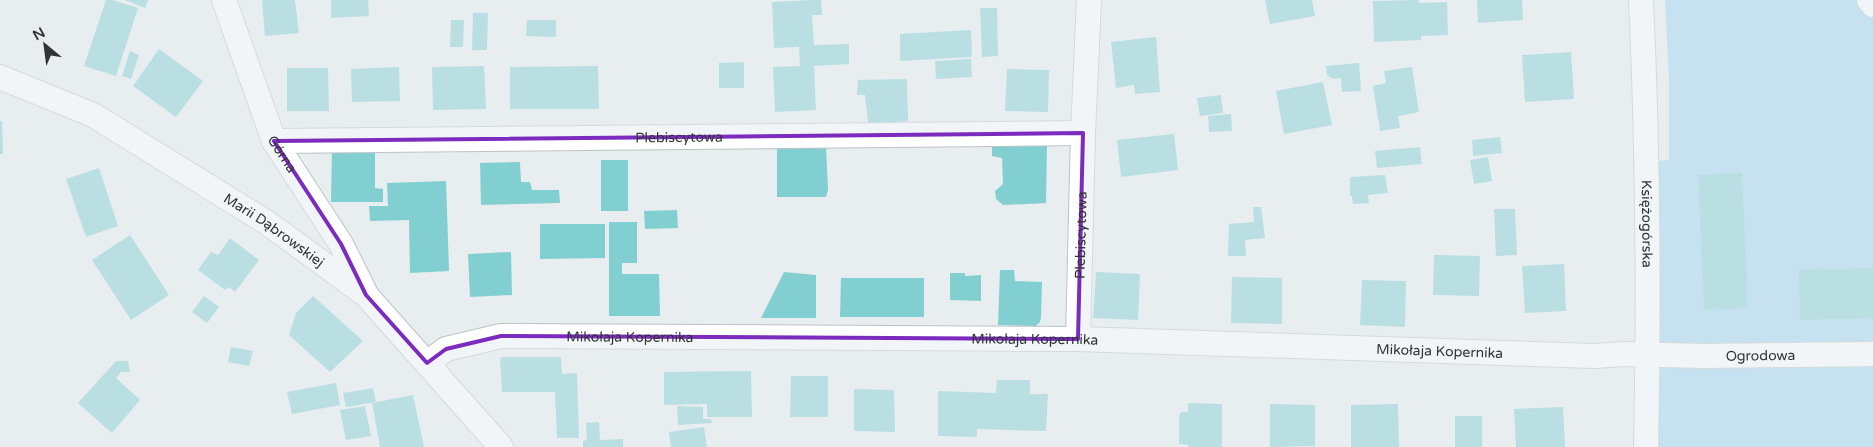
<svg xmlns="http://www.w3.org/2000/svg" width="1873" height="447" viewBox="0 0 1873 447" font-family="'Varela Round',sans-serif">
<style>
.green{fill:#9dd4ef}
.building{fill:#82cfd2}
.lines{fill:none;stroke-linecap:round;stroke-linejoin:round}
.street-casing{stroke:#bdc3c5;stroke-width:26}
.street{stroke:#fff;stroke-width:24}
.marked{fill:none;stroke:#7b2cbf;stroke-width:4;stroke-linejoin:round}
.labels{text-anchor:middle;stroke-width:5;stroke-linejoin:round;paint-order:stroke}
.street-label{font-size:14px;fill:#313334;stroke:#e8edf0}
</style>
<rect width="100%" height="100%" fill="#e8edf0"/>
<!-- green -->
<path class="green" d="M1665,0H1873V447H1658V161L1669,160V79Z"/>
<!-- building -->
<g class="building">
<path d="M106,0H112L138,8L116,76L84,66Z"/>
<path d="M125,0H148L145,8Z"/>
<path d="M262,0H295L299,33L265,36Z"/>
<path d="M331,0H368L369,16L331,18Z"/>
<path d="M811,0H821L822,15H812L814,45L849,44V64L814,66L816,110L775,112L773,67L800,66L799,47L774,48L772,2Z"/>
<path d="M1265,0H1312L1315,16L1270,24Z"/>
<path d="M1419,0V3L1447,2L1448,35L1421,36V40L1374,42L1373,1Z"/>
<path d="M1477,0H1522L1523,20L1478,23Z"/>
<path d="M980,8H997L998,56L982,57Z"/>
<path d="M473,13H488L487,50H472Z"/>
<path d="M451,20H464L463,47H450Z"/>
<path d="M527,20H556V37L526,36Z"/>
<path d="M971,30L972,53L971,57L900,61V34Z"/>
<path d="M1156,37L1160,92L1135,94L1134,85L1116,88L1111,42Z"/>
<path d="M159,49L203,81L176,117L133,86Z"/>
<path d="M130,51L139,55L131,79L122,76Z"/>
<path d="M1571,52L1574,99L1525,102L1522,55Z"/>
<path d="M971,59L972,77L936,79L935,61Z"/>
<path d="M744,62V88H719V63Z"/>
<path d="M1359,63L1361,91L1342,92L1341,78L1333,79L1327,75L1326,66Z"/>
<path d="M484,66L486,109L433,110L432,67Z"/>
<path d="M598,66L599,109H510V67Z"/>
<path d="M399,67L400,101L352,102L351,69Z"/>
<path d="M1412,67L1419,112L1398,116L1400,128L1380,131L1373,86L1386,83L1384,71Z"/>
<path d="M287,68H328L329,111H287Z"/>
<path d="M1007,69L1049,70L1048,112L1005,111Z"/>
<path d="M905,79L907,80L908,121L870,124L868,122L865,95H857L858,80Z"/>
<path d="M1323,82L1332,125L1284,134L1276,91Z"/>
<path d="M1221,95L1223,113L1200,116L1197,98Z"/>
<path d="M1231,114L1232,131L1209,132L1208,116Z"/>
<path d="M0,121H2L3,154H0Z"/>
<path d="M1174,134L1178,170L1121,177L1117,140Z"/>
<path d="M1500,137L1502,153L1473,156L1472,140Z"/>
<path d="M992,142H1047L1046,203L1003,205L996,199L995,191L1003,184L1002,158L992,156Z"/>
<path d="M826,145L828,190L826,197H777V146Z"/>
<path d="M332,146L375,147V188L383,189V202H331Z"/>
<path d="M1420,147L1422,164L1377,168L1375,151Z"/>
<path d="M1488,157L1492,181L1474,184L1470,160Z"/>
<rect x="601" y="160" width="27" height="51"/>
<path d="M520,162L521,182H530L532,190H559L560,203L481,205L480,163Z"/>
<path d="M99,168L118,226L86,237L66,179Z"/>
<path d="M1742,173L1748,308L1704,310L1698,175Z"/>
<path d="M1385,175L1388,193L1368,195L1369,203L1353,204L1352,196H1350V177Z"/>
<path d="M446,181L449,271L410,273L409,220L370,221L369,206H388L387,183Z"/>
<path d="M1253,207H1261L1265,238L1245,240L1246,256H1228L1229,224L1254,222Z"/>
<path d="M1494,209H1515L1517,255L1496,256Z"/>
<path d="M677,210L678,228L645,229L644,211Z"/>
<path d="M609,222H637V263H622V274H659L660,316H609Z"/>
<path d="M540,224H605V258L540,259Z"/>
<path d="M130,235L169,295L131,320L92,260Z"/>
<path d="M230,238L259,260L235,292L229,287L225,290L198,270L211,252L218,255Z"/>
<path d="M511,252L512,295L470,297L468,254Z"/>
<path d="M1434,255L1480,256L1479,296L1433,295Z"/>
<path d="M1564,264L1566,311L1525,313L1522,266Z"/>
<path d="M1873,268V318L1800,320L1799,270Z"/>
<path d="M1000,270H1014L1015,281L1042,282L1041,317L1040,322L1036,326L998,325Z"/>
<path d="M784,272L816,275V318H761Z"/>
<path d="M1096,272L1140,274L1138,320L1093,318Z"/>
<path d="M950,273H965V276L981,275V301L950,300Z"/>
<path d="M1232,277L1282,278V324L1231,323Z"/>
<path d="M841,278H924V317H840Z"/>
<path d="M1362,280L1406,281L1405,327L1360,325Z"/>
<path d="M204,296L219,307L207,323L192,312Z"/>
<path d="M313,296L363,341L330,372L289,335L296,313Z"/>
<path d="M231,347L253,351L249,366L228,362Z"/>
<path d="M503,357H561L562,374L577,373L579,438H557L555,392H502L500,358Z"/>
<path d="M116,361H128L130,372H121L116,378L140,400L112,433L78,403Z"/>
<path d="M751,371L752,417H707V404L664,405V372Z"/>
<path d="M791,376H828V417H790Z"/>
<path d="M997,380H1030V394H1048L1046,431L977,429V437L938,436V391L996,393Z"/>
<path d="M336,383L340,405L292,414L287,392Z"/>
<path d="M373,388L376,402L346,407L343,393Z"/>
<path d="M854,389L894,390L895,432L854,431Z"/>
<path d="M413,395L424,447H380L372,403Z"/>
<path d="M1188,403L1222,404V447H1188V445L1179,444V416L1181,412H1188Z"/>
<path d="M1270,404L1315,405V446L1270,447Z"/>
<path d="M1398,404L1399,447H1351V405Z"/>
<path d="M365,406L371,436L346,440L340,410Z"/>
<path d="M677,406L703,407V419H711L712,423L678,425Z"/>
<path d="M1563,407L1565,447H1516L1514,409Z"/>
<rect x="1455" y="416" width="27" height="31"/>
<path d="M599,422L600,440L623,439V447H583V441L587,440L586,423Z"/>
<path d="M704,427L707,447H671L669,432Z"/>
</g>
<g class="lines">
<defs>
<g id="street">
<path id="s1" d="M224,0L274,141L341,244L365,292"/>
<path id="s2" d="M1641,0C1648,149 1649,298 1646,447"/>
<path d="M1869,0L1873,5"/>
<path id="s3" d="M0,77L93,115L266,222L366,295L501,447"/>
<path id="s4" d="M274,141L1083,133"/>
<path id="s5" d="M1078,339L1083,133L1089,0"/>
<path id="s6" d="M427,363L446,349L501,336L1078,339L1595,356L1623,354L1704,356L1873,354"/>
</g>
</defs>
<!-- street casing -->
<use href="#street" class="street-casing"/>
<!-- street -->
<use href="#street" class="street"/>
</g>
<!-- marked area -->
<path d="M0 0H1873V447H0ZM1083,133L1078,339L501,336L446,349L427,363L366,295L341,244L274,141Z" fill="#e8edf0" fill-opacity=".55" fill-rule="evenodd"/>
<path class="marked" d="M1083,133L1078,339L501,336L446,349L427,363L366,295L341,244L274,141Z"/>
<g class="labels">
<!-- street labels -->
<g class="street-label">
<text dy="5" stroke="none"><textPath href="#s4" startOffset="405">Plebiscytowa</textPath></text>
<text dy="5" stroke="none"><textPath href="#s1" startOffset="165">Górna</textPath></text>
<text dy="5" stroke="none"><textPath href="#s2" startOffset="224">Księżogórska</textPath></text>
<text dy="5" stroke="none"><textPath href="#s3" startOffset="315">Marii Dąbrowskiej</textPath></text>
<text dy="5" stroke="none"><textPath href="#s5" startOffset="104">Plebiscytowa</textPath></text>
<text dy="5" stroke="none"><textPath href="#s6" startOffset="209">Mikołaja Kopernika</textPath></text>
<text dy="5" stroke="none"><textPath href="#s6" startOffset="614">Mikołaja Kopernika</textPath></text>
<text dy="5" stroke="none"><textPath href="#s6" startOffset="1019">Mikołaja Kopernika</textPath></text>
<text dy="5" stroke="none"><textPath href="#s6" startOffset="1340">Ogrodowa</textPath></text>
</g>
</g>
<!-- north arrow -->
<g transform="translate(45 45) rotate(331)" stroke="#e8edf0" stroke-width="4" paint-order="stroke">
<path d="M0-4L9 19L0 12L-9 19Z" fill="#313334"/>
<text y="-8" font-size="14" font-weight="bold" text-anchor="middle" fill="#313334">N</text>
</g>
</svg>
